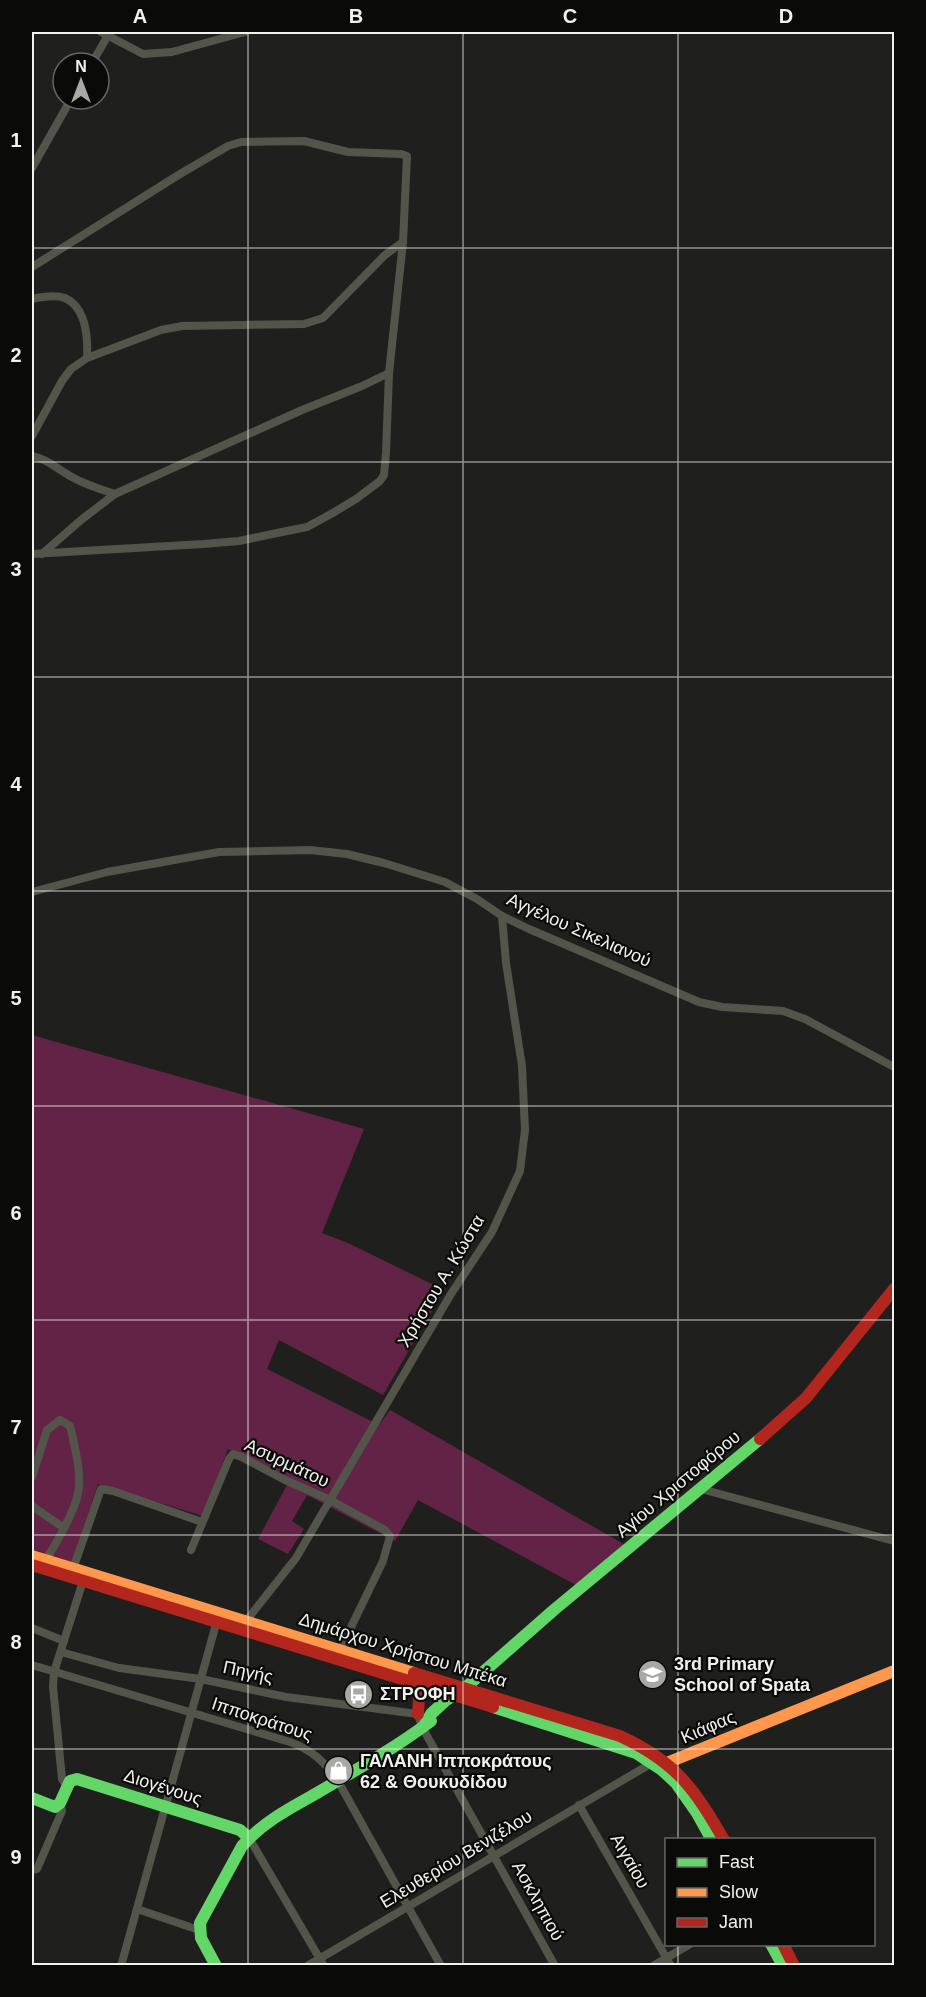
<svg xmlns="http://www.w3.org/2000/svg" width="926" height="1997" viewBox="0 0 926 1997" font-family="Arial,sans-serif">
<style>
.green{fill:#622346}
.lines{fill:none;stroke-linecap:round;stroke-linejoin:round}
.street{stroke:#53544a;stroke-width:8}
.fast{stroke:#63d668;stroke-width:12}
.slow{stroke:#ff974d;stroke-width:12}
.jam{stroke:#b3261e;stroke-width:12}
.grid{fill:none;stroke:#f1f2ee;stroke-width:1.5;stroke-opacity:0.55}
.labels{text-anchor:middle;stroke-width:4.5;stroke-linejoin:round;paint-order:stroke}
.street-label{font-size:18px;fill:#f1f2ee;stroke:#0a0b08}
.poi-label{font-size:18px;font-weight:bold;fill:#f1f2ee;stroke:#0a0b08;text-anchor:start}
.neatline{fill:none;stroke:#f1f2ee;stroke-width:2}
.grid-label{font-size:20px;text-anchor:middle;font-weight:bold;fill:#f1f2ee}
</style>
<rect width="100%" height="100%" fill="#1f201d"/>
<!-- green -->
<path class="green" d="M32,1035L364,1129L322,1233L348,1243L444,1290L383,1395L279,1340L267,1369L379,1425L390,1410L627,1546L578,1586L418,1500L395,1541L307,1495L292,1521L304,1529L288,1554L258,1539L287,1485L234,1458V1452L228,1449L203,1516L98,1484L72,1562L32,1549Z"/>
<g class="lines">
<!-- street -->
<g class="street">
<path d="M101,32L143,54L172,52L245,32"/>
<path d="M92,63L110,32"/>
<path d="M32,168L71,99"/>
<path d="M32,267L180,174L228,146L241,142L304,141L348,152L401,154L407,156L403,242L389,373L386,453L384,475L380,481L356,499L331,514L307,527L282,532L239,541L203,544L32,554"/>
<path d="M32,299C41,297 56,295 65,298C87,308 88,338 87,358L71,369L62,381L32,436"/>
<path d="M87,358L161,330L182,326L304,324L323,318L385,255L403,242"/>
<path d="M32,456C47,459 56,468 70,476C84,484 99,489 115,494"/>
<path d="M42,554L81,520L115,494L302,410L362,386L389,373"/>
<path d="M32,892L107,872L219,852L310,850L347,854L384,863L445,882L477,899L502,916L529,929L699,1002L722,1007L783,1011L805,1019L894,1067"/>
<path d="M32,1477L47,1430L60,1420L70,1426C75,1447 84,1480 76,1501C69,1522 57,1542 45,1561"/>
<path d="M701,1489L894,1541"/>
<path d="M32,1506L64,1528"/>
<path d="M191,1550L229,1459L233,1454L242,1457L283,1479L330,1500L385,1530L390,1536L383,1561L340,1650"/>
<path d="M73,1569L101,1489L113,1491L202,1522"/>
<path d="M246,1621L296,1558L451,1294L492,1232L520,1171L525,1130L522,1066L506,963L502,916"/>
<path d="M32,1628L64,1641"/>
<path d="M61,1652L119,1668L201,1679L286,1697L418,1714L422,1727L555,1966"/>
<path d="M32,1665L290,1742C312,1750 325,1762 338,1781L441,1966"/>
<path d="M67,1787L62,1779L53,1686L54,1672L83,1581"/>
<path d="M579,1805L671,1966"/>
<path d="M249,1838L324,1966"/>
<path d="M32,1870L37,1869L62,1811L60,1803"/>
<path d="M137,1909L199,1930"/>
<path d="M121,1966L218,1617"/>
<path d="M307,1966L652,1763"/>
<path d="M653,1966L690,1944"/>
</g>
<!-- fast -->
<g class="fast">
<path d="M493,1707L636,1753L662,1770L676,1783L697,1813L712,1840"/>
<path d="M425,1724L431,1714L445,1701L465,1688L555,1609L760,1439"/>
<path d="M32,1798L55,1807L60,1803L70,1781L77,1779L240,1830L249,1838"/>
<path d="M771,1944L783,1966"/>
<path d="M216,1966L201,1938L200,1923L242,1846C263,1822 290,1808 317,1793C356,1770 395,1748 431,1721"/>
</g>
<!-- slow -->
<g class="slow">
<path d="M32,1556L414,1673"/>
<path d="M669,1762L894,1671"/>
</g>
<!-- jam -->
<g class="jam">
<path d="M760,1439L806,1398L894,1289"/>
<path d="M32,1565L493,1707"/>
<path d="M414,1673L620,1736C676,1762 694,1788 724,1840"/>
<path d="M415,1683L419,1697L418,1714"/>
<path d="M783,1944L794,1966"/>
</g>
</g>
<!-- grid -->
<path class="grid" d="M248,32V1966M463,32V1966M678,32V1840M32,248H894M32,462H894M32,677H894M32,891H894M32,1106H894M32,1320H894M32,1535H894M32,1749H894M678,1944V1966"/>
<!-- icons -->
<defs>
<symbol id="school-disc" viewBox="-11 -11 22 22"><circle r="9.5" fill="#a8a8a5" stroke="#0a0b08"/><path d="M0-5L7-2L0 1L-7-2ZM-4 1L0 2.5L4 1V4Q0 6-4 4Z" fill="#fff"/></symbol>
<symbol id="bus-disc" viewBox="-11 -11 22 22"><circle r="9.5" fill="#a8a8a5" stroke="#0a0b08"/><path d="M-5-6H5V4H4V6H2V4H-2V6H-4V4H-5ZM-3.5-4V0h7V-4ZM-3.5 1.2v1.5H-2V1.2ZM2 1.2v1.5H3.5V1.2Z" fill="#fff"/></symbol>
<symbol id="shop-disc" viewBox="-11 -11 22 22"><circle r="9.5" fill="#a8a8a5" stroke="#0a0b08"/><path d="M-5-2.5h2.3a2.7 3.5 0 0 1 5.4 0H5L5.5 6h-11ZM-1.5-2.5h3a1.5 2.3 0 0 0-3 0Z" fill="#fff"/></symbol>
</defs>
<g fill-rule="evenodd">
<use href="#school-disc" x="636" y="1658" width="33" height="33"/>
<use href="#bus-disc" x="342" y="1678" width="33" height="33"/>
<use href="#shop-disc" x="322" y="1754" width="33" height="33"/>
</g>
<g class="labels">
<!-- street labels -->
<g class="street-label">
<text transform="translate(579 930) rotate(24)" y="6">Αγγέλου Σικελιανού</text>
<text transform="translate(441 1281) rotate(-59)" y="6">Χρήστου Α. Κώστα</text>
<text transform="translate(287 1463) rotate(25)" y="6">Ασυρμάτου</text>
<text transform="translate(678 1484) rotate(-40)" y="6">Αγίου Χριστοφόρου</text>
<text transform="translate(403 1650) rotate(17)" y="6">Δημάρχου Χρήστου Μπέκα</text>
<text transform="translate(248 1672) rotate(12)" y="6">Πηγής</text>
<text transform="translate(262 1719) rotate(18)" y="6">Ιπποκράτους</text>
<text transform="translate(708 1727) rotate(-23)" y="6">Κιάφας</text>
<text transform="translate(163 1787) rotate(18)" y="6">Διογένους</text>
<text transform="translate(456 1859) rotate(-31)" y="6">Ελευθερίου Βενιζέλου</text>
<text transform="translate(630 1861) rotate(60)" y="6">Αιγαίου</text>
<text transform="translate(538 1901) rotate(61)" y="6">Ασκληπιού</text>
</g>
<!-- poi labels -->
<g class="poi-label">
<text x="674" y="1670">3rd Primary<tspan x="674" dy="21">School of Spata</tspan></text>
<text x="380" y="1700">ΣΤΡΟΦΗ</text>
<text x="360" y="1767">ΓΑΛΑΝΗ Ιπποκράτους<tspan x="360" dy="21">62 &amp; Θουκυδίδου</tspan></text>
</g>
</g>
<!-- border -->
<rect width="926" height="1997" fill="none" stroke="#0a0b08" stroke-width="66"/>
<!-- legend -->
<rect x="665" y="1838" width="210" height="108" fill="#0a0b08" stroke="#666764" stroke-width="1.5"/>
<rect x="677" y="1858" width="30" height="9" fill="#63d668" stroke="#666764" stroke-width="1.5"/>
<text x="719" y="1868" font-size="18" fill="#f1f2ee">Fast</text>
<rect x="677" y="1888" width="30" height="9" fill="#ff974d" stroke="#666764" stroke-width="1.5"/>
<text x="719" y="1898" font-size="18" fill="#f1f2ee">Slow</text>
<rect x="677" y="1918" width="30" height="9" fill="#b3261e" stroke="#666764" stroke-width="1.5"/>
<text x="719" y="1928" font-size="18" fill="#f1f2ee">Jam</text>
<!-- north arrow -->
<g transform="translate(81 81)"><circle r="28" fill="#0a0b08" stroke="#666764" stroke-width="1.5"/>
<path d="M0-4.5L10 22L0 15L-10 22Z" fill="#a8a8a5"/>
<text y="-9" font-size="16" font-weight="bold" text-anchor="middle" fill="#f1f2ee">N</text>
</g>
<rect x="33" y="33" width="860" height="1931" class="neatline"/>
<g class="grid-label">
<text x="140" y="23">A</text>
<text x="356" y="23">B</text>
<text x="570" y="23">C</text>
<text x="786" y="23">D</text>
<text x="16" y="147">1</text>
<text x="16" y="362">2</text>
<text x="16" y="576">3</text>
<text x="16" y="791">4</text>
<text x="16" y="1005">5</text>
<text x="16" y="1220">6</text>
<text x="16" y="1434">7</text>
<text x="16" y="1649">8</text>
<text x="16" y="1864">9</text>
</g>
</svg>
